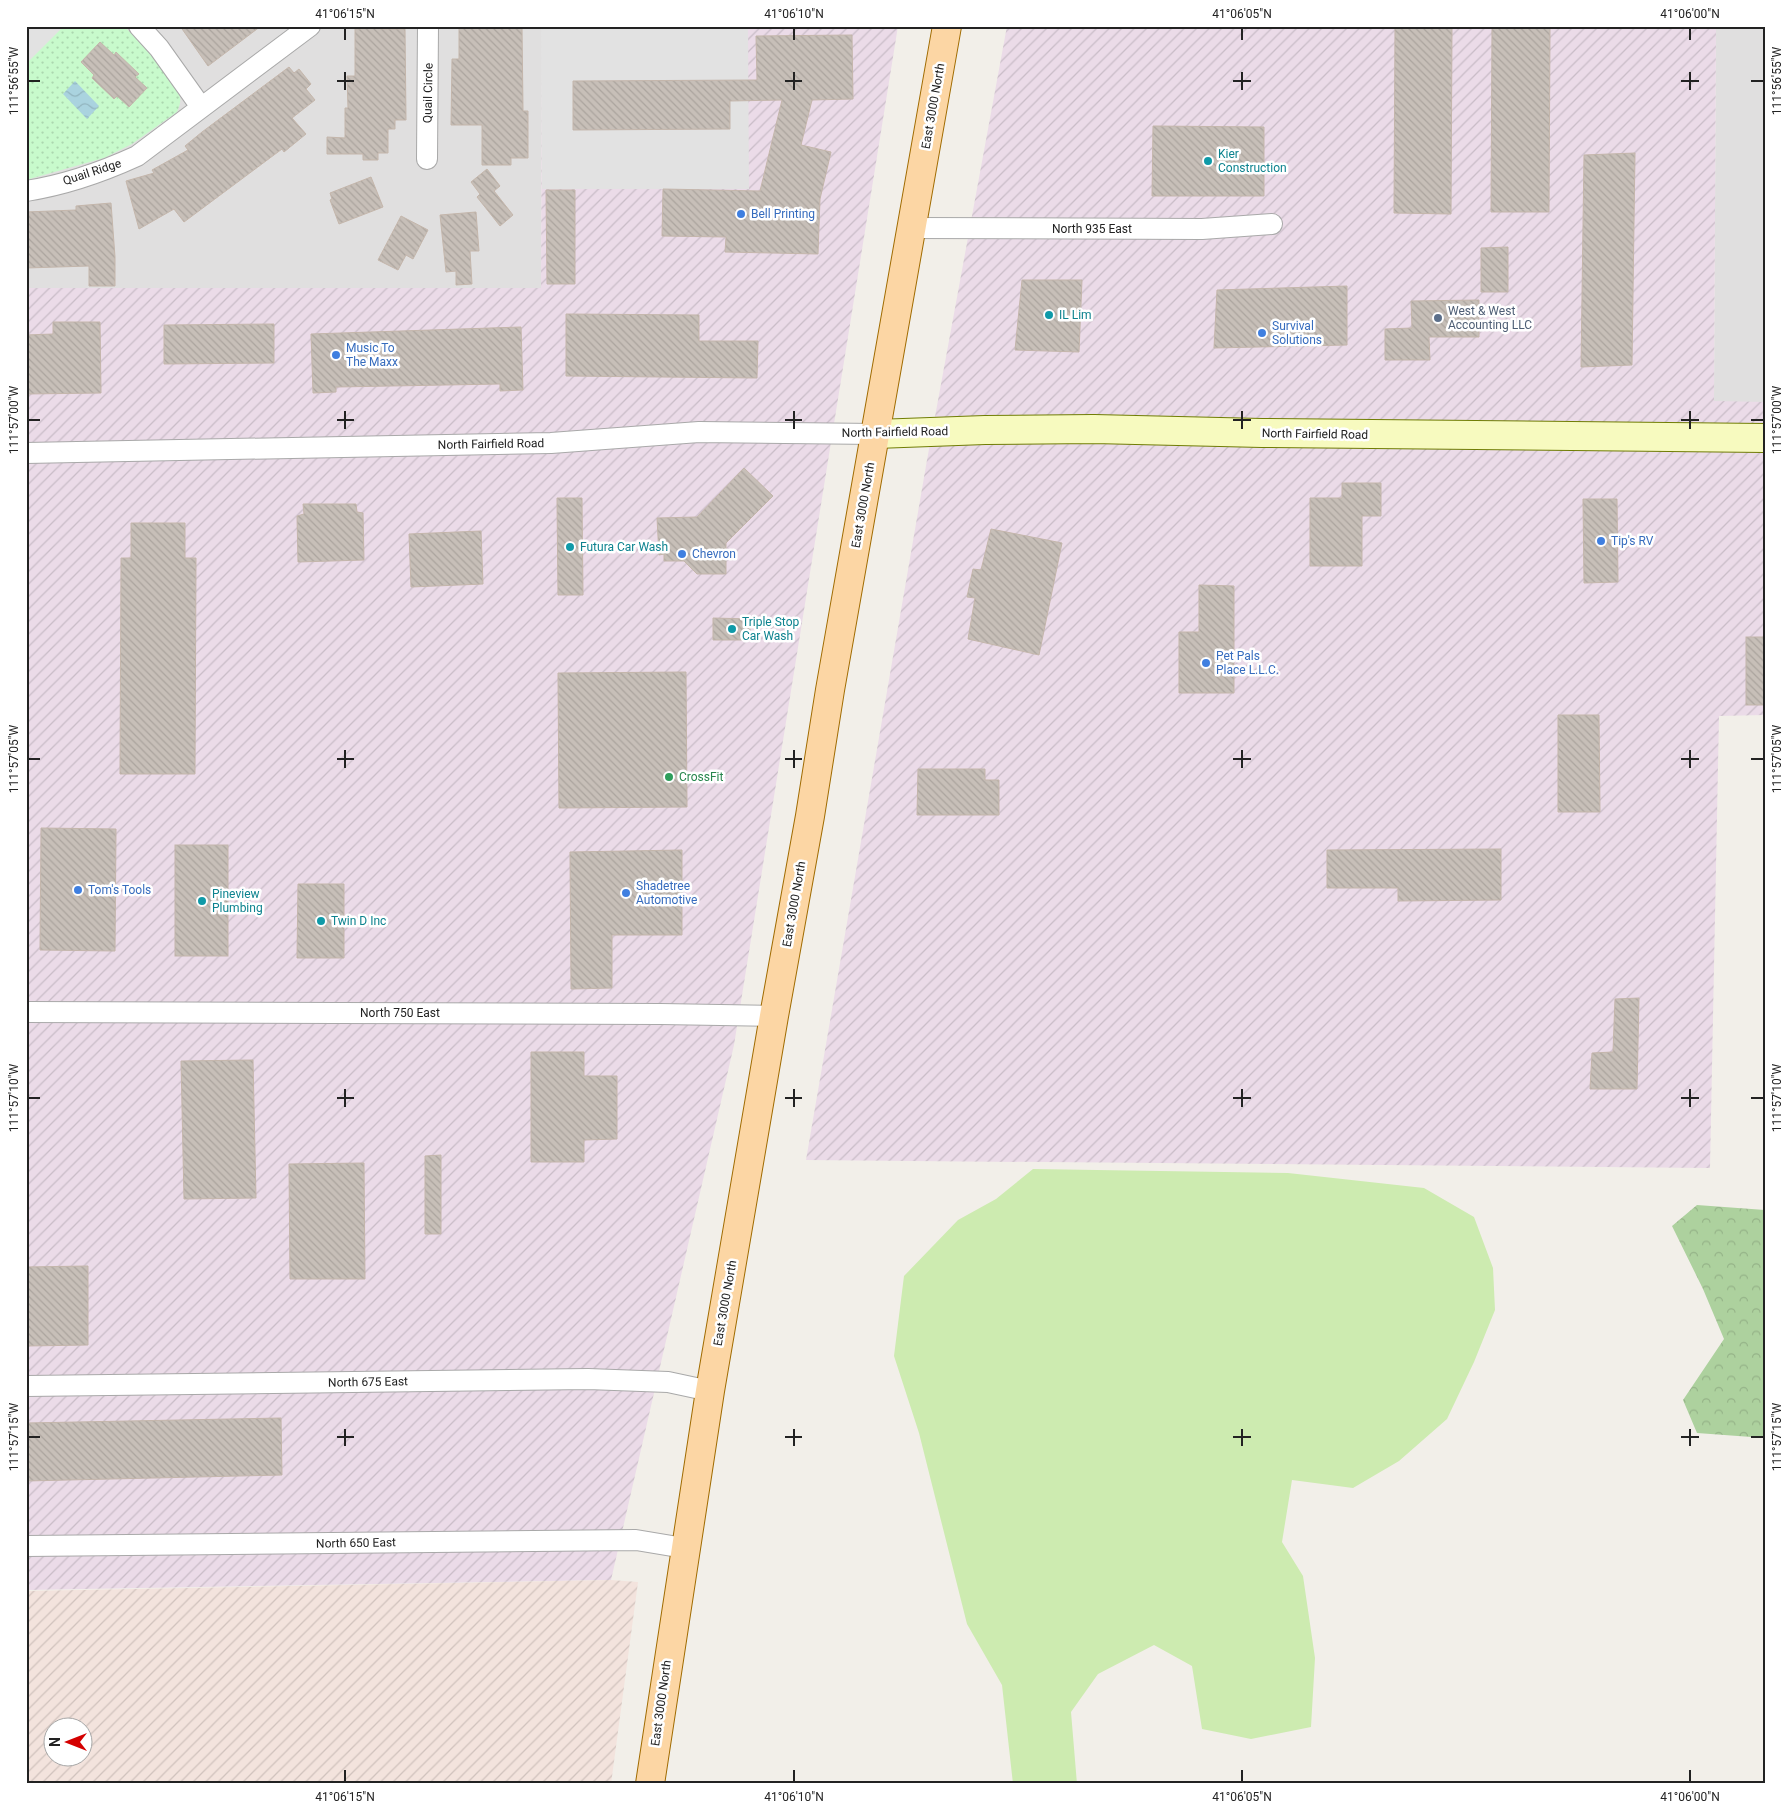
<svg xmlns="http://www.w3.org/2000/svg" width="1791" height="1810" viewBox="0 0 1791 1810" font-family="Roboto,sans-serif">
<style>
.residential{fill:#e0dfdf}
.industrial{fill:url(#industrial-furrows)}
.military{fill:url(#military-furrows);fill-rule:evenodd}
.grass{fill:#cdebb0}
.forest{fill:url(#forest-crowns)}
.park{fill:url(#park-dots)}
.parking{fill:#e2e2e2;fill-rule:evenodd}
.water{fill:url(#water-waves)}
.building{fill:url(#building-back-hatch);stroke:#c4b6ab}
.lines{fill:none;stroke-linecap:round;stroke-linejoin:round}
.minor-casing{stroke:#a9a9a9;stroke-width:22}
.secondary-casing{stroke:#707d05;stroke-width:30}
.primary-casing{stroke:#a06b00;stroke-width:30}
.minor{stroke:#fff;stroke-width:20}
.secondary{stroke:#f7fabf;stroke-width:28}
.primary{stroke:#fcd6a4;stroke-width:28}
.ticks{fill:none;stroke:#222;stroke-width:2}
.culture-dot{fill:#0f9aa8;stroke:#fff;stroke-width:2}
.shop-dot{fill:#3f7fe0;stroke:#fff;stroke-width:2}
.service-dot{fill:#5c6f8a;stroke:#fff;stroke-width:2}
.leisure-dot{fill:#2e9e5b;stroke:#fff;stroke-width:2}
.labels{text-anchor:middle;stroke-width:5;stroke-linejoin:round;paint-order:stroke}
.street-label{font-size:12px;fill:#222;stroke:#fff}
.culture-label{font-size:12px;fill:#0d838f;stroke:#fff;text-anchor:start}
.shop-label{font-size:12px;fill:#366cbe;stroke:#fff;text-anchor:start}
.service-label{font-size:12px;fill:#4e5e75;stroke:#fff;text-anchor:start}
.leisure-label{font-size:12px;fill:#27864d;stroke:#fff;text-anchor:start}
.neatline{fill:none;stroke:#222;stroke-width:2}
.ticks-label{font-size:12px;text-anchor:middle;fill:#222}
</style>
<defs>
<pattern id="industrial-furrows" width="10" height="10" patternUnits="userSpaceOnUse" patternTransform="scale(1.25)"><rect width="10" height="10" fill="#ebdbe8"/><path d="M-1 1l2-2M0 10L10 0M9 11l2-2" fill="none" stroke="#c9bcc7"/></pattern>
<pattern id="military-furrows" width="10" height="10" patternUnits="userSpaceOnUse" patternTransform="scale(1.25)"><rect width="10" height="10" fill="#f3e3dd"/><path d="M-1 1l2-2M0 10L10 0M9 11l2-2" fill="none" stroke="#d0c2bd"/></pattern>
<pattern id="forest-crowns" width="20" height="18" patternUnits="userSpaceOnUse" patternTransform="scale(1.25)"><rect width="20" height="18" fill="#add19e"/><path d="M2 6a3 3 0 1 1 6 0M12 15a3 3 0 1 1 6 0" fill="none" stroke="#95b388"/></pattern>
<pattern id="park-dots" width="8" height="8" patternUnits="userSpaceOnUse" patternTransform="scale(1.25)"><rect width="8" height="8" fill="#c8facc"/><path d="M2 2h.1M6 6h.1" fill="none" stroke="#acd6af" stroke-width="1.8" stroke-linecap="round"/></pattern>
<pattern id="water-waves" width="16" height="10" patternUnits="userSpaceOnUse" patternTransform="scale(1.25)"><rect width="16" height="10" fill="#aad3df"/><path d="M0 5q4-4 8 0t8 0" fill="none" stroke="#92b5bf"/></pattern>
<pattern id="building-back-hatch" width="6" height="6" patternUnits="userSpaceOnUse" patternTransform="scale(1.25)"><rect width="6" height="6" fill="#c7bfb8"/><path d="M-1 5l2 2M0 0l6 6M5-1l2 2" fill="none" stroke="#aba49e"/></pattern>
</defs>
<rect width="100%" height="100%" fill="#f2efe9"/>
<!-- residential -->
<g class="residential">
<path d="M26,26H542L541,288L26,289Z"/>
<path d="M1716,26H1765V402H1714Z"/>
</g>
<!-- industrial -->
<g class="industrial">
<path d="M542,26H898L734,1045L611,1580L26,1590V288H541Z"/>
<path d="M1007,26H1716L1714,401L1765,402V715L1719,716L1710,1168L806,1160L927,460Z"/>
</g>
<!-- military -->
<path class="military" d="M611,1580L638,1582L611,1784H26V1591ZM52,1728H82V1758H52Z"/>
<!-- grass -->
<path class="grass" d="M1033,1169L1288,1173L1424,1188L1474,1217L1493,1268L1495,1310L1474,1362L1447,1419L1399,1461L1353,1488L1292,1480L1282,1542L1303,1576L1315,1658L1311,1727L1251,1739L1202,1729L1192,1666L1154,1645L1098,1674L1071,1712L1077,1784H1013L1002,1685L967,1624L919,1433L894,1356L904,1276L958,1220L996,1199Z"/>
<!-- forest -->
<path class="forest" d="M1697,1205L1765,1210V1438L1697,1433L1683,1400L1724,1339L1703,1289L1672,1226Z"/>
<!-- park -->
<path class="park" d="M41,26H124C137,39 178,81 180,97C181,103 179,107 177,112L132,144L104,158L26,180V41Z"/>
<!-- parking -->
<g class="parking">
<path d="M26,26H64L26,64Z"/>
<path d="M541,26H748L749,189H542ZM730,80V129L573,130V81Z"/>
</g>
<!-- water -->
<path class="water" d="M75,81L99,106L87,119L63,94Z"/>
<!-- building -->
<g class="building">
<path d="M180,26H261L208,66Z"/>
<path d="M361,26H380V29H405L406,120H395V129H388V153H378V160H363V154H327V137L345,138V108H348L347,76H355V29H361Z"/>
<path d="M459,26L522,27L523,111H528V158H511V165H482V125H451L452,59H459Z"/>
<path d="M1395,26H1452L1451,214L1394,213Z"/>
<path d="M1492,26H1550L1549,212H1491Z"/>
<path d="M852,35L853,99L812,100L801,145L831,152L820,199L818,254L725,252L726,237L662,236L663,189L760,191L782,100L730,101V129L573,130V81L757,80L756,36Z"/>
<path d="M100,42L114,55L116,52L139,74L135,77L147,88L129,107L117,96L114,99L92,78L94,75L81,62Z"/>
<path d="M289,67L294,73L299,69L311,84L306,89L315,100L292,118L306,134L284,152L282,149L184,222L174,209L139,229L126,181L154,173L152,170L188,150L185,146L202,132Z"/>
<path d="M1153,126L1264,127V196H1152Z"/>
<path d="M1635,153L1632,365L1581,367L1584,155Z"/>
<path d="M487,169L500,186L494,191L513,215L500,226L477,197L480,194L471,182Z"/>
<path d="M371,177L383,207L339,224L330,200L332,199L330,193Z"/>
<path d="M546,190H575V284H547Z"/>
<path d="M111,203L115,257V286H89V266L26,268V212L76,210V206Z"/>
<path d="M476,212L479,251H470L472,284L456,285V271L446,272L440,215Z"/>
<path d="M401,216L428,230L413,259L406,255L398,270L378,260Z"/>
<path d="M1508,247V292H1481V248Z"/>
<path d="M1022,280H1082L1079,352L1015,350Z"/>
<path d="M1347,286V345L1214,348L1217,290Z"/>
<path d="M1479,300V337H1429L1430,360H1385V329L1412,328L1411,301Z"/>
<path d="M566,314L699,315V341H758L757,378L566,376Z"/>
<path d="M53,322H100L101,393L26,394V335L53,334Z"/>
<path d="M274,324V363L164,364V325Z"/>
<path d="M521,327L523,390L500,391V384L336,387V392L313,393L311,334Z"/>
<path d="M744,468L773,496L726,543V574H697L684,561H664V554L659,555L657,518L697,517Z"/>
<path d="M1342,483H1381V516H1362V566H1310V498H1342Z"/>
<path d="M557,498H582L583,595H558Z"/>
<path d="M1583,499H1617L1618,582L1584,583Z"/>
<path d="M303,504H356L357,512L363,513L364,560L298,562L297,516L304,514Z"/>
<path d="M131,523H185V558H196L195,774H120L121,558H131Z"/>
<path d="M991,529L1062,543L1039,655L968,639L975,598L967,597L973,569L981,570Z"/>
<path d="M481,531L483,584L411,587L409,534Z"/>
<path d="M1199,585L1234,586V693H1179V632H1199Z"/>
<path d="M713,618L750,619V640H713Z"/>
<rect x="1746" y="637" width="19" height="68"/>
<path d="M686,672L687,807L559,808L558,673Z"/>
<path d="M1558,715H1599L1600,812H1558Z"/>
<path d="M918,769H985V780H999V815H917Z"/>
<path d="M41,828L116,829L115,951L40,950Z"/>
<rect x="175" y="845" width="53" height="111"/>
<path d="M1501,849V900L1398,901V888H1327V850Z"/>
<path d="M682,850V935H612V988L571,989L570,852Z"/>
<path d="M298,884H344V958H297Z"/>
<path d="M1639,998L1637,1089H1590L1592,1053L1613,1052L1615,999Z"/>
<path d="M531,1052H584V1076H617V1139L584,1140V1162H531Z"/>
<path d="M253,1060L256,1198L184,1199L181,1061Z"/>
<path d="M441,1155V1234H425V1156Z"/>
<path d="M364,1163L365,1279H290L289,1164Z"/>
<path d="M88,1266V1345L26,1346V1267Z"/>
<path d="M281,1418L282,1475L26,1481V1423Z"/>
</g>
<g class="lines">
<defs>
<g id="minor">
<path d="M139,26L159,48L201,107"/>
<path d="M427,159L428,26"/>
<path d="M26,191C65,185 102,172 137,156L310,26"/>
<path d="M911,228L1202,229L1272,224"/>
<path d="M26,453L551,443L699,432L876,434"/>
<path d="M26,1012L661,1014L774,1016"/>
<path d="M26,1386L588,1379L668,1382L710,1391"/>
<path d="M26,1546L636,1540L684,1548"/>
</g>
<path id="secondary" d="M876,434L985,430L1094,429L1262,433L1765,438"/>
<path id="primary" d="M650,1784L710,1391L774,1016L810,816L830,690L947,26"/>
</defs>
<!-- minor casing -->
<use href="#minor" class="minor-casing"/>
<!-- secondary casing -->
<use href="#secondary" class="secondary-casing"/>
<!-- primary casing -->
<use href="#primary" class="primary-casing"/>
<!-- minor -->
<use href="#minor" class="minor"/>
<!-- secondary -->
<use href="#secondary" class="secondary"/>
<!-- primary -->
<use href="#primary" class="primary"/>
</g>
<!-- ticks -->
<path class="ticks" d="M345,28V40M794,28V40M1242,28V40M1690,28V40M345,72V90M794,72V90M1242,72V90M1690,72V90M28,81H40M337,81H354M785,81H802M1233,81H1251M1681,81H1699M1751,81H1764M345,411V429M794,411V429M1242,411V429M1690,411V429M28,420H40M337,420H354M785,420H802M1233,420H1251M1681,420H1699M1751,420H1764M345,750V768M794,750V768M1242,750V768M1690,750V768M28,759H40M337,759H354M785,759H802M1233,759H1251M1681,759H1699M1751,759H1764M345,1089V1107M794,1089V1107M1242,1089V1107M1690,1089V1107M28,1098H40M337,1098H354M785,1098H802M1233,1098H1251M1681,1098H1699M1751,1098H1764M345,1429V1446M794,1429V1446M1242,1429V1446M1690,1429V1446M28,1437H40M337,1437H354M785,1437H802M1233,1437H1251M1681,1437H1699M1751,1437H1764M345,1770V1782M794,1770V1782M1242,1770V1782M1690,1770V1782"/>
<!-- markers -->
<g class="culture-dot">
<circle cx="1208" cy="161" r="5"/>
<circle cx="1049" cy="315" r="5"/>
<circle cx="570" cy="547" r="5"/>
<circle cx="732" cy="629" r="5"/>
<circle cx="202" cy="901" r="5"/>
<circle cx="321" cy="921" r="5"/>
</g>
<g class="shop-dot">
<circle cx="741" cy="214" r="5"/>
<circle cx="1262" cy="333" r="5"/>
<circle cx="336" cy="355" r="5"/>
<circle cx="1601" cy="541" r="5"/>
<circle cx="682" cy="554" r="5"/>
<circle cx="1206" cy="663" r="5"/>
<circle cx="78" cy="890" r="5"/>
<circle cx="626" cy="893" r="5"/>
</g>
<circle class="service-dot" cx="1438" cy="318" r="5"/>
<circle class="leisure-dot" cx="669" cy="777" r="5"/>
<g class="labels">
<!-- street labels -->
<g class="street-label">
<text transform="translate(428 93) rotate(-89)" y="4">Quail Circle</text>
<text transform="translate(933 106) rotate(-80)" y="4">East 3000 North</text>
<text transform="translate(92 172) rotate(-18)" y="4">Quail Ridge</text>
<text x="1092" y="233">North 935 East</text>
<text transform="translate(895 432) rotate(-1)" y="4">North Fairfield Road</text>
<text transform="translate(1315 434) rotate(1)" y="4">North Fairfield Road</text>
<text transform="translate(491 444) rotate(-1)" y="4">North Fairfield Road</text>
<text transform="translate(863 505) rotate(-80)" y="4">East 3000 North</text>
<text transform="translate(794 904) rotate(-80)" y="4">East 3000 North</text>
<text x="400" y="1017">North 750 East</text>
<text transform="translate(725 1303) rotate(-80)" y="4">East 3000 North</text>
<text transform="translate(368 1382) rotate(-1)" y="4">North 675 East</text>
<text transform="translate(356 1543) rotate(-1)" y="4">North 650 East</text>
<text transform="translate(661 1703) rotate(-82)" y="4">East 3000 North</text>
</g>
<!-- culture labels -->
<g class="culture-label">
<text x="1218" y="158">Kier<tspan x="1218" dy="14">Construction</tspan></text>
<text x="1059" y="319">IL Lim</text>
<text x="580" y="551">Futura Car Wash</text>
<text x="742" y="626">Triple Stop<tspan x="742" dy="14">Car Wash</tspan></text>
<text x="212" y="898">Pineview<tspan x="212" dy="14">Plumbing</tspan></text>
<text x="331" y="925">Twin D Inc</text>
</g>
<!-- shop labels -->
<g class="shop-label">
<text x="751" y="218">Bell Printing</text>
<text x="1272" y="330">Survival<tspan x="1272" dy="14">Solutions</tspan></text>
<text x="346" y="352">Music To<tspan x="346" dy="14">The Maxx</tspan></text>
<text x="1611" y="545">Tip's RV</text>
<text x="692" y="558">Chevron</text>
<text x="1216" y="660">Pet Pals<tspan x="1216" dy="14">Place L.L.C.</tspan></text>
<text x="636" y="890">Shadetree<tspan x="636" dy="14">Automotive</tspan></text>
<text x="88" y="894">Tom's Tools</text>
</g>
<!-- service labels -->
<g class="service-label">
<text x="1448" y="315">West &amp; West<tspan x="1448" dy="14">Accounting LLC</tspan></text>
</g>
<!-- leisure labels -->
<g class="leisure-label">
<text x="679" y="781">CrossFit</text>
</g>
</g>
<!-- border -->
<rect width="1791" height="1810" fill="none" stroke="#ffffff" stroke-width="55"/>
<!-- north arrow -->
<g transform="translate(68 1742) rotate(270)"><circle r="24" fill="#ffffff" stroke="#a7a7a7"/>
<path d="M0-4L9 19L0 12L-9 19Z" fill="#d40000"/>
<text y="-8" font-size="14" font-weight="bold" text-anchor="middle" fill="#222222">N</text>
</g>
<rect x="28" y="28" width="1736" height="1754" class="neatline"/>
<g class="ticks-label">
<text x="345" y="18">41°06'15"N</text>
<text x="794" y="18">41°06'10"N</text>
<text x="1242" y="18">41°06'05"N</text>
<text x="1690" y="18">41°06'00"N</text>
<text transform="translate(1777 81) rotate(-90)" y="4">111°56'55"W</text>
<text transform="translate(14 81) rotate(-90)" y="4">111°56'55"W</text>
<text transform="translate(1777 420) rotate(-90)" y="4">111°57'00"W</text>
<text transform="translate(14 420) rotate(-90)" y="4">111°57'00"W</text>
<text transform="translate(1777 759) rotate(-90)" y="4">111°57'05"W</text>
<text transform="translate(14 759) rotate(-90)" y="4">111°57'05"W</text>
<text transform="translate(1777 1098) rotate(-90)" y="4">111°57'10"W</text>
<text transform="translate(14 1098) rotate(-90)" y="4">111°57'10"W</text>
<text transform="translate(1777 1437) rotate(-90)" y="4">111°57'15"W</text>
<text transform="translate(14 1437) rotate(-90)" y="4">111°57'15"W</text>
<text x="345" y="1801">41°06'15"N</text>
<text x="794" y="1801">41°06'10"N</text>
<text x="1242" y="1801">41°06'05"N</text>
<text x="1690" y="1801">41°06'00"N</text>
</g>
</svg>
